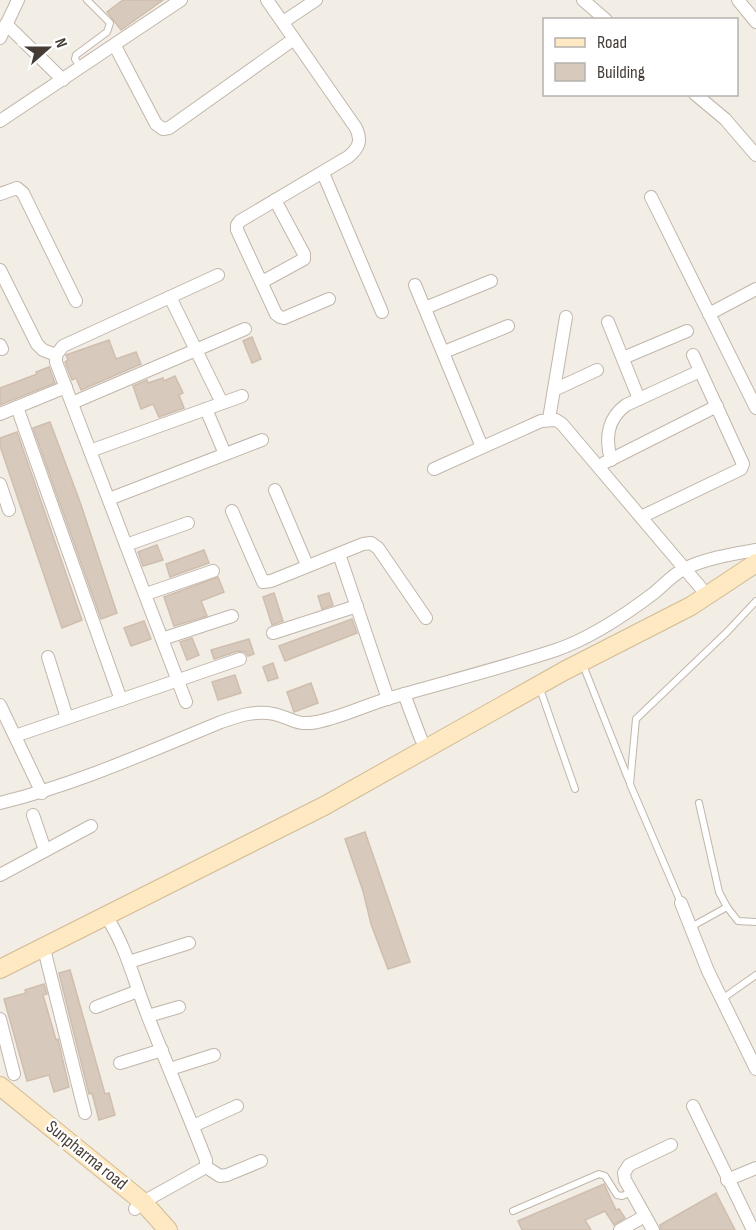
<svg xmlns="http://www.w3.org/2000/svg" width="756" height="1230" viewBox="0 0 756 1230" font-family="'Sofia Sans Condensed',sans-serif">
<style>
.building{fill:#d7cabd;stroke:#cfbeae;stroke-width:1.5}
.lines{fill:none;stroke-linecap:round;stroke-linejoin:round}
.lane-casing{stroke:#c1b6ab;stroke-width:8}
.street-casing{stroke:#c1b6ab;stroke-width:14}
.secondary-casing{stroke:#d3bb95;stroke-width:20}
.lane{stroke:#fff;stroke-width:6}
.street{stroke:#fff;stroke-width:12}
.secondary{stroke:#fee9c3;stroke-width:18}
.labels{text-anchor:middle;stroke-width:4.5;stroke-linejoin:round;paint-order:stroke}
.street-label{font-size:18px;fill:#453d35;stroke:#fff}
</style>
<rect width="100%" height="100%" fill="#f2ede5"/>
<!-- building -->
<g class="building">
<path d="M123,0H163L121,30L107,12Z"/>
<path d="M252,337L261,359L252,363L243,341Z"/>
<path d="M109,340L116,359L136,352L141,364L81,390L76,378L72,380L65,362L68,360L66,355Z"/>
<path d="M49,367L55,383L0,405V388L37,374L36,372Z"/>
<path d="M175,376L183,393L179,395L184,408L159,417L153,404L141,409L133,386L147,380L148,383L163,378L164,381Z"/>
<path d="M50,422L80,502L117,613L101,619L33,428Z"/>
<path d="M17,432L82,620L62,628L0,446V438Z"/>
<path d="M157,545L163,560L143,566L138,552Z"/>
<path d="M204,550L209,563L170,577L166,564Z"/>
<path d="M218,577L224,592L201,601L207,616L174,626L164,597Z"/>
<path d="M274,593L283,621L272,625L263,597Z"/>
<path d="M329,593L333,605L322,609L318,596Z"/>
<path d="M352,619L357,633L285,661L279,646Z"/>
<path d="M144,621L151,639L131,646L124,628Z"/>
<path d="M192,638L199,655L187,660L180,642Z"/>
<path d="M249,639L254,654L248,656L245,652L238,651L214,659L211,650Z"/>
<path d="M273,663L278,678L268,681L263,667Z"/>
<path d="M235,675L241,693L218,700L212,682Z"/>
<path d="M311,683L318,703L294,712L287,692Z"/>
<path d="M365,832L410,962L388,969L371,924L363,891L345,839Z"/>
<path d="M70,970L105,1094L109,1093L115,1115L99,1120L92,1093L89,1094L59,973Z"/>
<path d="M44,984L47,994L43,995L56,1040L58,1039L69,1087L54,1092L49,1075L27,1081L4,999L26,993L25,990Z"/>
<path d="M604,1184L616,1210L619,1209L625,1218L614,1225L605,1211L585,1220L591,1230H522L518,1221Z"/>
<path d="M716,1193L735,1230H661L660,1225Z"/>
</g>
<g class="lines">
<defs>
<g id="lane">
<path d="M81,68L75,59L76,55L107,32L110,23L87,0"/>
<path d="M583,665L629,781"/>
<path d="M539,686L575,789"/>
<path d="M699,803L719,892L727,907L738,921L756,922"/>
<path d="M681,903L630,784L636,719L727,632L756,601"/>
<path d="M691,927L727,907"/>
<path d="M722,999L756,975"/>
<path d="M513,1211L599,1174L605,1176L617,1195L622,1196L632,1192"/>
</g>
<g id="street">
<path d="M267,0L356,128C362,141 359,148 348,157L240,221L237,225V230L276,314L280,317L284,318L329,299"/>
<path d="M583,0L606,20"/>
<path d="M738,0L756,22"/>
<path d="M283,22L316,0"/>
<path d="M6,24L63,80"/>
<path d="M0,38L18,0"/>
<path d="M115,46L156,124L163,129L169,128L294,39"/>
<path d="M695,94L725,119L756,155"/>
<path d="M0,121L181,0"/>
<path d="M323,173L382,312"/>
<path d="M0,194L17,188L23,193L76,301"/>
<path d="M651,197L756,408"/>
<path d="M0,270L37,344L43,350L56,355"/>
<path d="M262,282L304,259V254L275,200"/>
<path d="M415,285L482,447"/>
<path d="M170,297L222,403"/>
<path d="M425,308L491,281"/>
<path d="M709,314L756,289"/>
<path d="M608,322L639,399"/>
<path d="M0,345L2,349"/>
<path d="M444,352L508,326"/>
<path d="M623,358L687,331"/>
<path d="M554,390L597,370"/>
<path d="M72,403L245,329"/>
<path d="M17,407L121,700"/>
<path d="M206,409L225,454"/>
<path d="M0,414L66,387"/>
<path d="M549,419L566,317"/>
<path d="M90,451L242,396"/>
<path d="M611,460C605,438 607,419 626,405L700,371"/>
<path d="M604,463L717,406"/>
<path d="M434,469L541,421L556,420L562,424L701,588"/>
<path d="M0,484L9,510"/>
<path d="M275,490L307,565"/>
<path d="M109,499L262,440"/>
<path d="M232,511L263,582L271,581L363,544L371,543L378,548L426,618"/>
<path d="M641,517L741,469L743,464L693,355"/>
<path d="M126,545L188,523"/>
<path d="M339,554L388,699"/>
<path d="M146,594L213,571"/>
<path d="M273,633L357,606"/>
<path d="M162,639L232,616"/>
<path d="M48,657L67,718"/>
<path d="M404,694L421,739"/>
<path d="M186,702L56,362V355L63,346L218,275"/>
<path d="M0,705L42,793"/>
<path d="M15,736L240,659"/>
<path d="M0,803C77,784 148,752 221,722C238,716 255,710 274,714C292,718 295,726 317,722C342,717 366,705 390,698C446,682 501,668 556,650C591,638 625,615 654,593C664,585 674,573 686,568C707,558 733,554 756,550"/>
<path d="M33,815L45,850"/>
<path d="M0,875L91,826"/>
<path d="M681,903L708,971L756,1069"/>
<path d="M106,916C126,946 134,981 147,1014C166,1063 187,1111 206,1160V1167L143,1202L135,1209"/>
<path d="M44,949L85,1113"/>
<path d="M129,962L189,943"/>
<path d="M96,1007L138,991"/>
<path d="M148,1016L179,1007"/>
<path d="M0,1019L14,1074"/>
<path d="M120,1063L162,1050"/>
<path d="M170,1069L214,1055"/>
<path d="M693,1106L753,1230"/>
<path d="M193,1126L237,1106"/>
<path d="M206,1167L220,1176L227,1175L261,1161"/>
<path d="M727,1180L756,1168"/>
<path d="M620,1230L645,1216"/>
<path d="M653,1230L625,1180L624,1173L629,1165L671,1145"/>
</g>
<g id="secondary">
<path d="M0,969L324,806L564,671L691,606L756,563"/>
<path d="M0,1086L143,1202L168,1230"/>
</g>
</defs>
<!-- lane casing -->
<use href="#lane" class="lane-casing"/>
<!-- street casing -->
<use href="#street" class="street-casing"/>
<!-- secondary casing -->
<use href="#secondary" class="secondary-casing"/>
<!-- lane -->
<use href="#lane" class="lane"/>
<!-- street -->
<use href="#street" class="street"/>
<!-- secondary -->
<use href="#secondary" class="secondary"/>
</g>
<g class="labels">
<!-- street labels -->
<g class="street-label">
<text transform="translate(87 1155) rotate(39)" y="6">Sunpharma road</text>
</g>
</g>
<!-- legend -->
<rect x="543" y="18" width="195" height="78" fill="#ffffff" stroke="#b5b1ae" stroke-width="1.5"/>
<rect x="555" y="38" width="30" height="9" fill="#fee9c3" stroke="#b5b1ae" stroke-width="1.5"/>
<text x="597" y="48" font-size="18" fill="#453d35">Road</text>
<rect x="555" y="63" width="30" height="18" fill="#d7cabd" stroke="#b5b1ae" stroke-width="1.5"/>
<text x="597" y="78" font-size="18" fill="#453d35">Building</text>
<!-- north arrow -->
<g transform="translate(48 48) rotate(69)" stroke="#ffffff" stroke-width="4.5" paint-order="stroke">
<path d="M0-4.5L10 22L0 15L-10 22Z" fill="#453d35"/>
<text y="-9" font-size="16" font-weight="bold" text-anchor="middle" fill="#453d35">N</text>
</g>
</svg>
